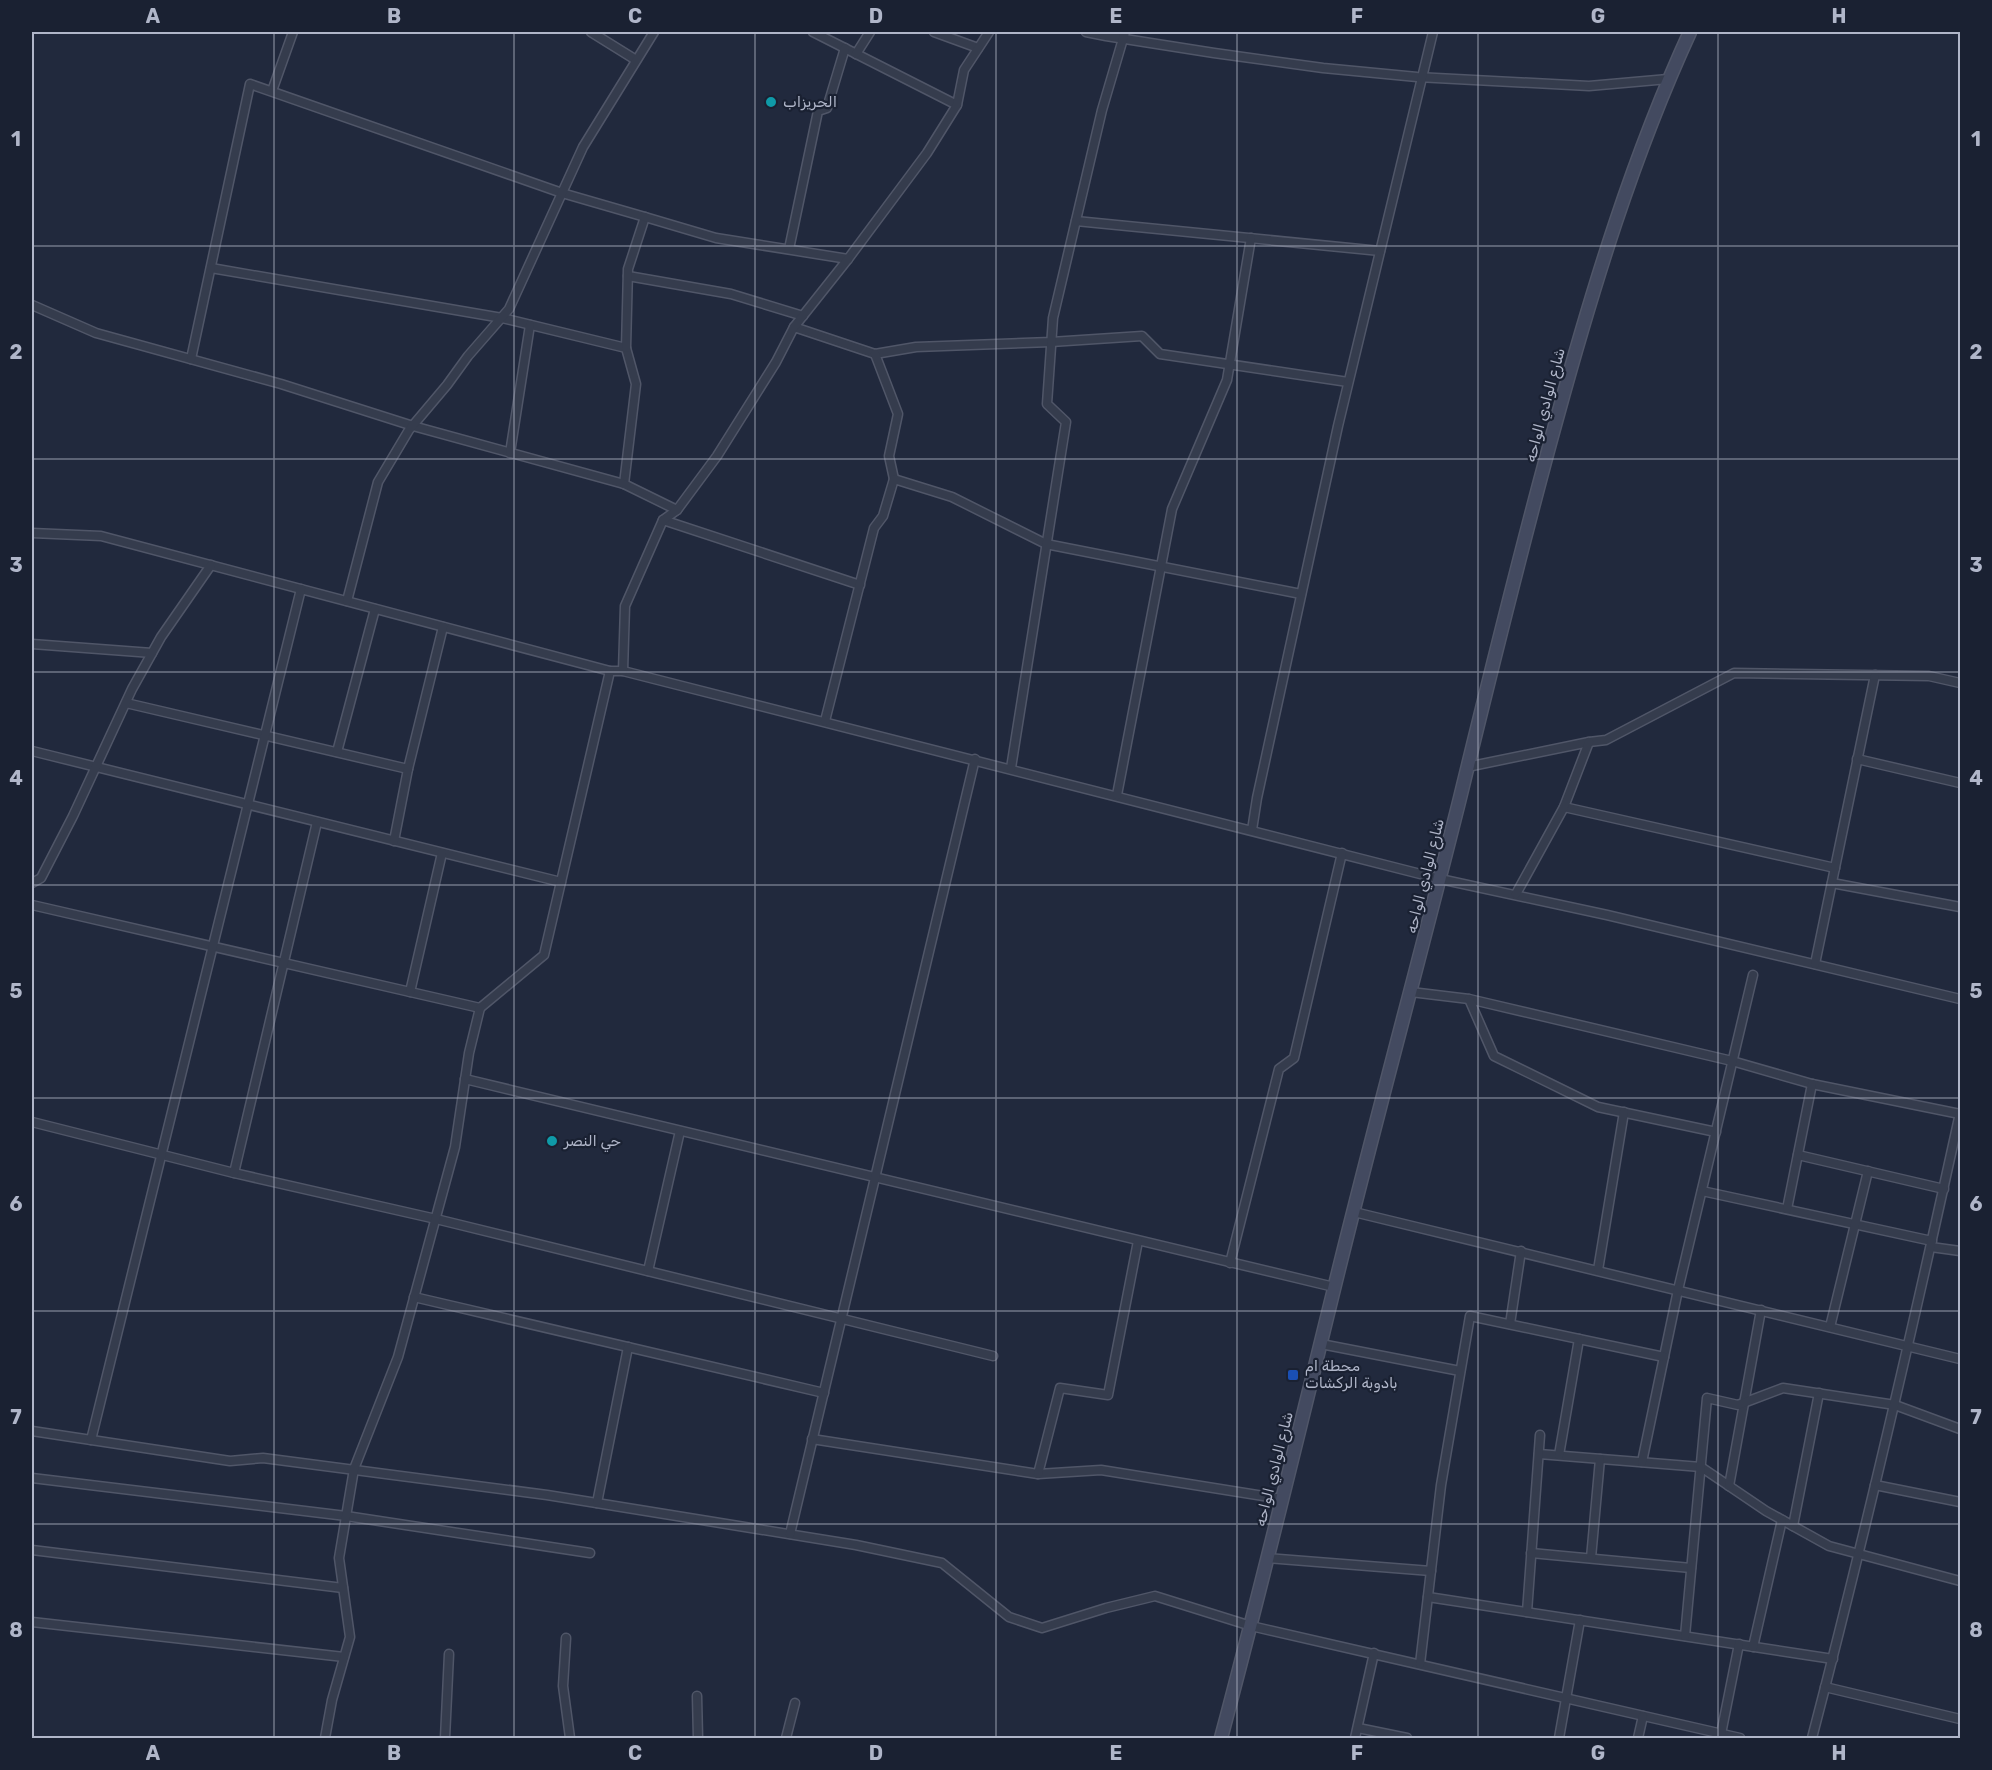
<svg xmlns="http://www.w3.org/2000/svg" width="1992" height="1770" viewBox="0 0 1992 1770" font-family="Rubik,'Noto Sans Arabic',sans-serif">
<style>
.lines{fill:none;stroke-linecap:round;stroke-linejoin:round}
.minor-casing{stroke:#505668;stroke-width:11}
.secondary-casing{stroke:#505668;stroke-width:15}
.minor{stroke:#353c4d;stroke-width:8}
.secondary{stroke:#434a60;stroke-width:12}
.grid{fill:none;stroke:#b0b6c9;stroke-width:1.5;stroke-opacity:0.55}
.culture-dot{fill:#0f9aa8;stroke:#1a2132;stroke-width:2}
.transit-dot{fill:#1a4fb4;stroke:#1a2132;stroke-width:2}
.labels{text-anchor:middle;stroke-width:4.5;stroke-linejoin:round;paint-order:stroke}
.poi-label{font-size:15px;fill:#b0b6c9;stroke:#1a2132;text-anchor:start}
.street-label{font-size:15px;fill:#b0b6c9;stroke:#1a2132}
.neatline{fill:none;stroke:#b0b6c9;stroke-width:2}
.grid-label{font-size:20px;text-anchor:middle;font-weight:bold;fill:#b0b6c9}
</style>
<rect width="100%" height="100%" fill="#21293d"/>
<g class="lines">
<defs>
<g id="minor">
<path d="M591,32L636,60"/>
<path d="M813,32L957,105"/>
<path d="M934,32L978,48"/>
<path d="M1086,32L1106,36L1214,53L1323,68L1417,77L1589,86L1668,79"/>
<path d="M856,54L870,32"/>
<path d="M272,91L293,32"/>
<path d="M1076,221L1380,251"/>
<path d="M789,249L818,111L827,108L845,48"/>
<path d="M211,268L502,318L626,348L636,384L624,484"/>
<path d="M628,276L731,294L803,316"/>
<path d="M32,305L96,333L281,384L413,426L624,484L677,510"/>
<path d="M794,327L875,354L916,347L1051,342L1142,336L1160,354L1348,382"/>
<path d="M626,348L628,269L645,217"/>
<path d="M875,354L898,414L889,456L894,479"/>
<path d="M191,359L250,84L562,193L645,217L716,238L848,259"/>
<path d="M510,453L530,325"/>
<path d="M663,520L860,585"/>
<path d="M32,533L101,536L610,671H623L1440,879L1607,915L1960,999"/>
<path d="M347,601L378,482L409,430L447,385L468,356L509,309L583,147L654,32"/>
<path d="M32,644L152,653"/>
<path d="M623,671L625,606L663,520L677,510L717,456L776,362L794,327L848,259L927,153L957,105L964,70L989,32"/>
<path d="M126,703L408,769"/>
<path d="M825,721L874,528L883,516L894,479L952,497L1046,544L1301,594"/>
<path d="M32,751L561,882"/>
<path d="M337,752L375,609"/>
<path d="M1857,759L1960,783"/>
<path d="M1467,767L1589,742L1606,740L1734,673L1929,676L1960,683"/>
<path d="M1011,768L1066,422L1047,404L1053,318L1102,110L1125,32"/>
<path d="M1117,795L1172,509L1227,380L1251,238"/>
<path d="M1564,807L1835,868"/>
<path d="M1252,830L1257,798L1338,426L1433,32"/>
<path d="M394,841L408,769L443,627"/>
<path d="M32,883L41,878L73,816L132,689L161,637L211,565"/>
<path d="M1832,883L1960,907"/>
<path d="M1516,894L1564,807L1589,742"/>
<path d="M32,905L480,1008"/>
<path d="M1815,964L1875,675"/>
<path d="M410,992L442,853"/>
<path d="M1411,992L1469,999L1732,1061L1812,1084L1960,1114"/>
<path d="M1469,999L1494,1056L1598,1107L1716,1132"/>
<path d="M465,1079L1334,1287"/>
<path d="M32,1122L234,1173L436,1219L993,1356"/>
<path d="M1798,1155L1944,1189"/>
<path d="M234,1173L317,822"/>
<path d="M1702,1191L1932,1241"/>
<path d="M1787,1209L1812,1084"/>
<path d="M1354,1212L1960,1359"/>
<path d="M1931,1247L1960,1251"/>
<path d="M1230,1263L1279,1069L1294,1058L1342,853"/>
<path d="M1598,1270L1624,1112"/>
<path d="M648,1271L680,1131"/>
<path d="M414,1297L824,1393"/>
<path d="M1510,1324L1521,1251"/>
<path d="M1830,1327L1868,1171"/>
<path d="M1321,1344L1460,1371"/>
<path d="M32,1431L230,1461L263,1458L547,1495L856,1545L942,1563L1009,1617L1042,1628L1106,1608L1155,1596L1251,1626L1740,1738"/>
<path d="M812,1439L1038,1474L1101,1470L1282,1499"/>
<path d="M91,1440L301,589"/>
<path d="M1539,1454L1701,1467L1766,1511L1829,1546L1960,1581"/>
<path d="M1559,1455L1579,1339"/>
<path d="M1642,1462L1678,1290L1753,975"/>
<path d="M1038,1474L1060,1388L1108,1395L1138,1241"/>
<path d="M32,1478L346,1516L590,1553"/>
<path d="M1875,1485L1960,1502"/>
<path d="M1729,1486L1761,1310"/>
<path d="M597,1503L628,1347"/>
<path d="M1793,1526L1819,1393"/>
<path d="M790,1534L975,759"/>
<path d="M32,1550L343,1588"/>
<path d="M1531,1553L1691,1568"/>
<path d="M1268,1558L1431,1571"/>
<path d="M1591,1558L1600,1459"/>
<path d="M1428,1597L1833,1659"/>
<path d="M1527,1612L1540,1435"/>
<path d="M32,1622L344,1657"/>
<path d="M1685,1636L1707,1398L1738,1405L1783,1388L1895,1405L1960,1429"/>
<path d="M566,1638L563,1686L570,1738"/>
<path d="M1753,1647L1782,1520"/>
<path d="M1420,1664L1441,1485L1470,1316L1664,1357"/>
<path d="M1825,1687L1960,1719"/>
<path d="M697,1696L698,1738"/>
<path d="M1358,1728L1407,1738"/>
<path d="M1721,1734L1739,1644"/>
<path d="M325,1738L332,1700L350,1637L339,1558L354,1469L398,1357L455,1147L469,1053L480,1008L544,955L610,671"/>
<path d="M445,1738L449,1654"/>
<path d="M786,1738L795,1703"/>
<path d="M1355,1738L1374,1653"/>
<path d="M1559,1738L1580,1620"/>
<path d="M1638,1738L1643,1716"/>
<path d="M1812,1738C1866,1531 1914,1323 1960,1113"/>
</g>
<path id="secondary" d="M1221,1738C1261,1589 1297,1439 1334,1289C1374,1125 1419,962 1460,798C1491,671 1522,544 1557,418C1593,287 1633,156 1690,32"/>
</defs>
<!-- minor casing -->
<use href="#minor" class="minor-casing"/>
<!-- secondary casing -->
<use href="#secondary" class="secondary-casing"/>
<!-- minor -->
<use href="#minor" class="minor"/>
<!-- secondary -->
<use href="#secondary" class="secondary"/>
</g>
<!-- grid -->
<path class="grid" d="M274,32V1738M514,32V1738M755,32V1738M996,32V1738M1237,32V1738M1478,32V1738M1718,32V1738M32,246H1960M32,459H1960M32,672H1960M32,885H1960M32,1098H1960M32,1311H1960M32,1524H1960"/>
<!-- markers -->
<g class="culture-dot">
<circle cx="771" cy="102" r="6"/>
<circle cx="552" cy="1141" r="6"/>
</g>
<rect class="transit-dot" x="1287" y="1369" width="12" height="12" rx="3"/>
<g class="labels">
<!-- poi labels -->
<g class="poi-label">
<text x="783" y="107">الحريزاب</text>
<text x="564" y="1146">حي النصر</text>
<text x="1305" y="1371">محطة ام<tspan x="1305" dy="17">بادوبة الركشات</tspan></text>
</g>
<!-- street labels -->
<g class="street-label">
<text transform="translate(1545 405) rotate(-75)" y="5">شارع الوادي الواحه</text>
<text transform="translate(1425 876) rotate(-76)" y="5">شارع الوادي الواحه</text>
<text transform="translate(1274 1469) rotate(-76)" y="5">شارع الوادي الواحه</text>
</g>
</g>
<!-- border -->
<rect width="1992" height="1770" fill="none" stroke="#1a2132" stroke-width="66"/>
<rect x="33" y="33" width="1926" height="1704" class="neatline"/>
<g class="grid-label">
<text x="153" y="23">A</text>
<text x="394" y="23">B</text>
<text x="635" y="23">C</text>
<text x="876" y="23">D</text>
<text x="1116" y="23">E</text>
<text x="1357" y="23">F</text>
<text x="1598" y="23">G</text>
<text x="1839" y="23">H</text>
<text x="16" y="146">1</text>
<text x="1976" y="146">1</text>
<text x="16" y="359">2</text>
<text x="1976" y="359">2</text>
<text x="16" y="572">3</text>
<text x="1976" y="572">3</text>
<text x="16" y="785">4</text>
<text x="1976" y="785">4</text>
<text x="16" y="998">5</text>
<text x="1976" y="998">5</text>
<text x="16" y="1211">6</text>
<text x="1976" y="1211">6</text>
<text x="16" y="1424">7</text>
<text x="1976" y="1424">7</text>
<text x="16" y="1637">8</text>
<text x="1976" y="1637">8</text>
<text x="153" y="1760">A</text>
<text x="394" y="1760">B</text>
<text x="635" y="1760">C</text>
<text x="876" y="1760">D</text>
<text x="1116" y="1760">E</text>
<text x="1357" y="1760">F</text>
<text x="1598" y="1760">G</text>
<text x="1839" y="1760">H</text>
</g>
</svg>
